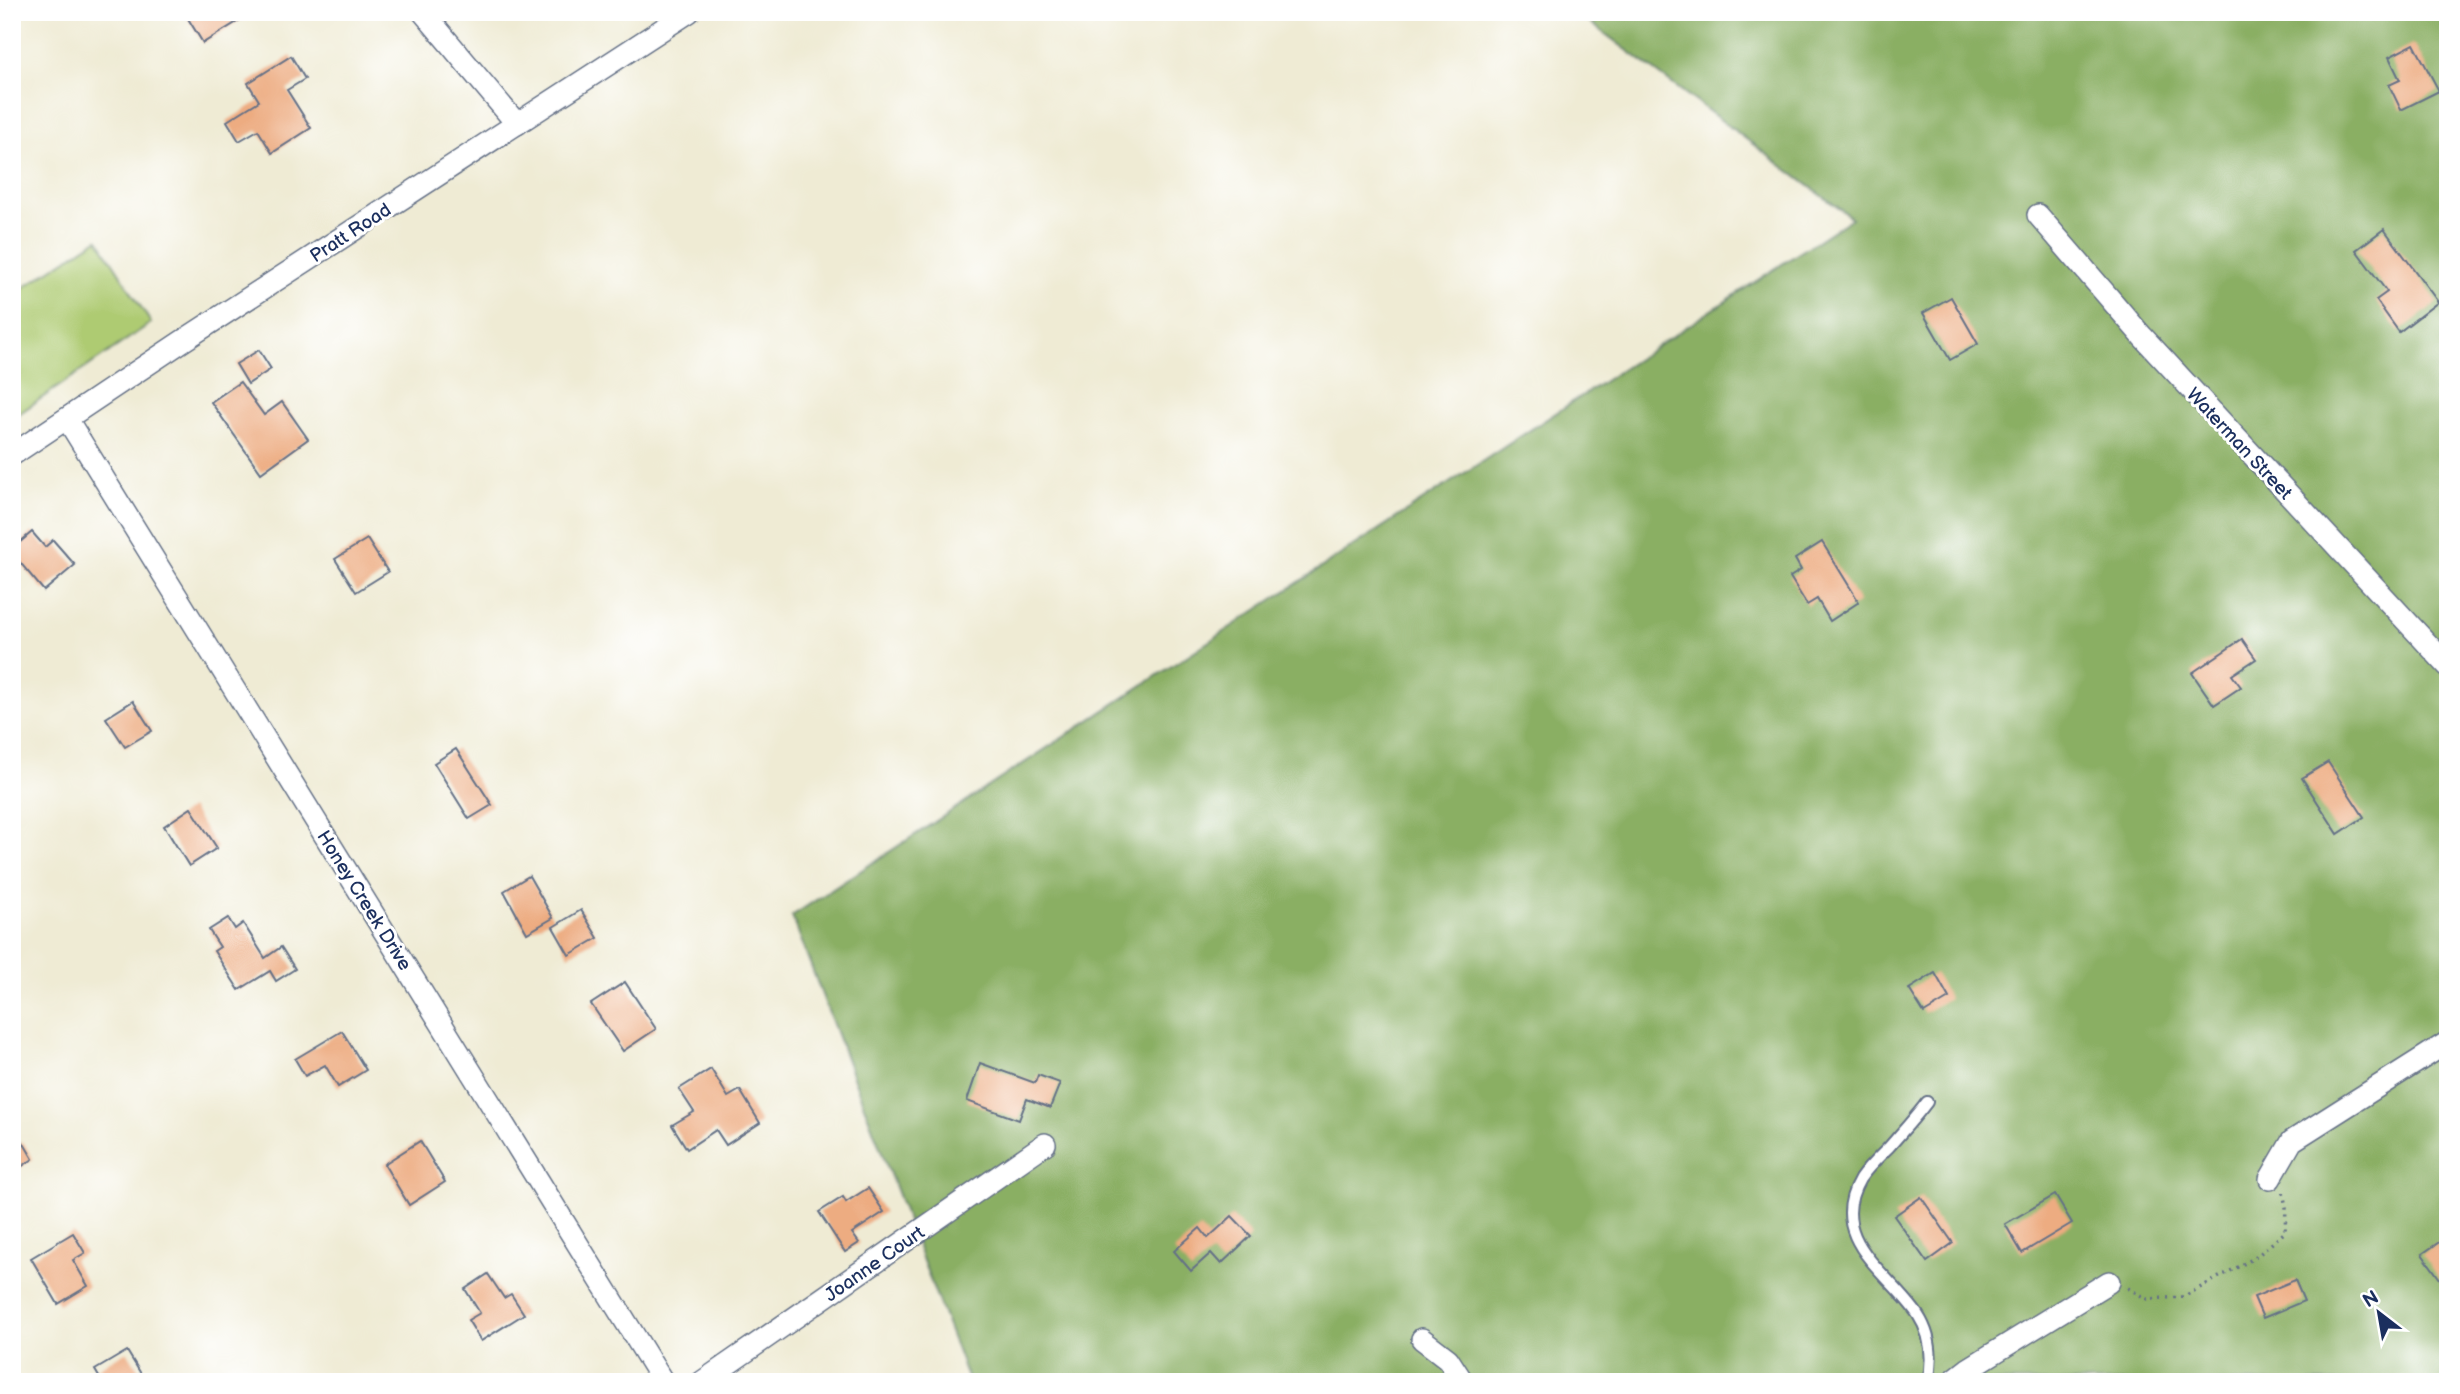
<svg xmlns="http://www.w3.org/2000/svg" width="2460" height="1394" viewBox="0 0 2460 1394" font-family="'Balsamiq Sans',sans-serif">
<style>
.green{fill:#aecb72;stroke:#647d68;stroke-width:2}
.forest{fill:#8aaf64;stroke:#526f61;stroke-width:2}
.building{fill:#edac81}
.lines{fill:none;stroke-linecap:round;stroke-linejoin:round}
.lane-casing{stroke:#657187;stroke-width:14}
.street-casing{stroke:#657187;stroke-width:24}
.path{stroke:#657187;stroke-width:3.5;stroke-dasharray:2 5;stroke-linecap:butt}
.lane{stroke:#fff;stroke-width:10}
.street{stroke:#fff;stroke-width:21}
.labels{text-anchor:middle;stroke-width:6;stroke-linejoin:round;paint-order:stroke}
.street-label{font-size:19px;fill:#1b2f5e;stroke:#fff}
</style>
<rect width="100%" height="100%" fill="#fff"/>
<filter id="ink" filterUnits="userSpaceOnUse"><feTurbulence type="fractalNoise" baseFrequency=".0143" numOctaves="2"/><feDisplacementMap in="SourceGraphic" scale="14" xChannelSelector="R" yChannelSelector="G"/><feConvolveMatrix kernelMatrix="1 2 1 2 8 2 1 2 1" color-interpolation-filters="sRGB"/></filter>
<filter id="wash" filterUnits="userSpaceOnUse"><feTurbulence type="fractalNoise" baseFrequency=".00686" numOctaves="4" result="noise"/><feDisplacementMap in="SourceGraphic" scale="28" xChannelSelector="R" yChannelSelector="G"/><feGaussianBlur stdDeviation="1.57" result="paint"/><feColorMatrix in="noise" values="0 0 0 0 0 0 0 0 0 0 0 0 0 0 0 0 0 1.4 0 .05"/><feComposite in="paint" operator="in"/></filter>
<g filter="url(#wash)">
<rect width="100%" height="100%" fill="#efebd4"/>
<!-- green -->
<path class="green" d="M98,239L151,323L17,415L12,407V295Z"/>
<!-- forest -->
<path class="forest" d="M1576,12H2448V1382H969L792,916L1852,218Z"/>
<g id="blocks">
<!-- building -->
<g class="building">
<path d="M184,12H253L203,43Z"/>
<path d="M2414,44L2439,91L2401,110L2389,85L2400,80L2389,57Z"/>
<path d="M291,56L305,79L287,90L311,128L272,153L258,130L239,141L227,121L259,101L248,83Z"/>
<path d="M2384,229L2438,302L2399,332L2376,300L2387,292L2356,250Z"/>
<path d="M1951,297L1978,344L1950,360L1923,313Z"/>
<path d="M259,350L271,369L248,384L236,364Z"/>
<path d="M240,382L264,415L282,402L308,439L261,473L211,402Z"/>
<path d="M32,532L45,547L53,540L75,565L44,591L12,553V549Z"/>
<path d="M367,539L388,572L356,592L335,559Z"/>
<path d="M1822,542L1859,602L1830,621L1817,599L1807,605L1790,577L1801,570L1795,559Z"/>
<path d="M2242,639L2256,659L2232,675L2241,687L2214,705L2192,673Z"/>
<path d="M133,701L152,731L125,747L106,718Z"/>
<path d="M456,749L492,805L469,819L434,763Z"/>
<path d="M2328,762L2364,817L2338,834L2302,778Z"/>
<path d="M191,808L217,848L189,866L164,826Z"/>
<path d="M529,876L553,918L527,933L504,891Z"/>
<path d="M581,910L598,938L569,955L553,927Z"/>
<path d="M228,918L235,929L243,923L265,958L281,947L295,969L276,981L270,971L239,990L214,951L220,947L209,930Z"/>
<path d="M1935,973L1949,998L1924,1013L1909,989Z"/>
<path d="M625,982L656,1029L623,1051L591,1004Z"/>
<path d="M342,1031L366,1070L338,1087L325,1065L305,1076L295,1059Z"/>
<path d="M980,1063L1035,1083L1038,1075L1060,1083L1050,1108L1027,1099L1019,1120L967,1101Z"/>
<path d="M711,1069L728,1097L740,1090L760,1123L726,1145L716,1130L687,1149L672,1125L694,1112L679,1089Z"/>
<path d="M420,1141L445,1182L409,1205L384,1164Z"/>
<path d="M23,1142L33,1159L12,1173V1149Z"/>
<path d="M868,1188L884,1212L852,1233L859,1243L845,1252L819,1212L843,1197L846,1202Z"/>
<path d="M2055,1195L2072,1223L2022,1253L2005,1224Z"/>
<path d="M1921,1197L1953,1243L1927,1262L1894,1216Z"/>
<path d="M1232,1216L1251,1236L1221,1264L1211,1253L1191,1271L1174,1251L1200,1228L1208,1238Z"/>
<path d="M73,1233L85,1253L73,1260L88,1286L58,1304L31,1258Z"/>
<path d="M2448,1236V1290L2422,1254Z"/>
<path d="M488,1274L504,1298L511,1294L524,1314L481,1341L468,1320L480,1313L465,1289Z"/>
<path d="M2295,1280L2304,1301L2263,1318L2254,1297Z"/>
<path d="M127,1351L146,1382H102L95,1370Z"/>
</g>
</g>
</g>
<g filter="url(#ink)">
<use href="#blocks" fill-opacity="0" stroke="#657187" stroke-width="2"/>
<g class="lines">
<defs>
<path id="lane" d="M1927,1102C1915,1118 1902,1132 1889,1147C1879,1157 1868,1167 1860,1179C1825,1239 1890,1273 1918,1315C1931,1335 1933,1359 1928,1382"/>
<g id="street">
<path d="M423,12L517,124"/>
<path d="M2038,215L2142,336L2448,666"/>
<path d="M67,419L663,1382"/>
<path d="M12,455L181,342L689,12"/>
<path d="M2270,1179L2292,1141L2448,1042"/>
<path d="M1422,1339L1448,1359L1463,1382"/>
<path d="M702,1382L1045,1144"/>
<path d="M1951,1382L1968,1369L2109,1282"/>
</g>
</defs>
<!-- lane casing -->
<use href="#lane" class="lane-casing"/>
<!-- street casing -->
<use href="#street" class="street-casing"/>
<!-- path -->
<path class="path" d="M2128,1288L2147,1299L2183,1297L2256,1257L2285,1232L2286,1207L2283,1192"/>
<!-- lane -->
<use href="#lane" class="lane"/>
<!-- street -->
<use href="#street" class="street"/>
</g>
</g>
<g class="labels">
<!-- street labels -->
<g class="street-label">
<text transform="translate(350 232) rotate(-33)" y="7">Pratt Road</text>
<text transform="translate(2240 443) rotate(47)" y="7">Waterman Street</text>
<text transform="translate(365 900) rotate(58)" y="7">Honey Creek Drive</text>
<text transform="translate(874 1263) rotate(-35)" y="7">Joanne Court</text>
</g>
</g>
<!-- margin -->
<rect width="2460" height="1394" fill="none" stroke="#fff" stroke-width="42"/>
<!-- north arrow -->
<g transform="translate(2379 1313) rotate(329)" stroke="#ffffff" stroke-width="5" paint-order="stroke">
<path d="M0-5L12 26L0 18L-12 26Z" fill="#1b2f5e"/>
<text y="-10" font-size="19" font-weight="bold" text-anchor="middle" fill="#1b2f5e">N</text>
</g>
</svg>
